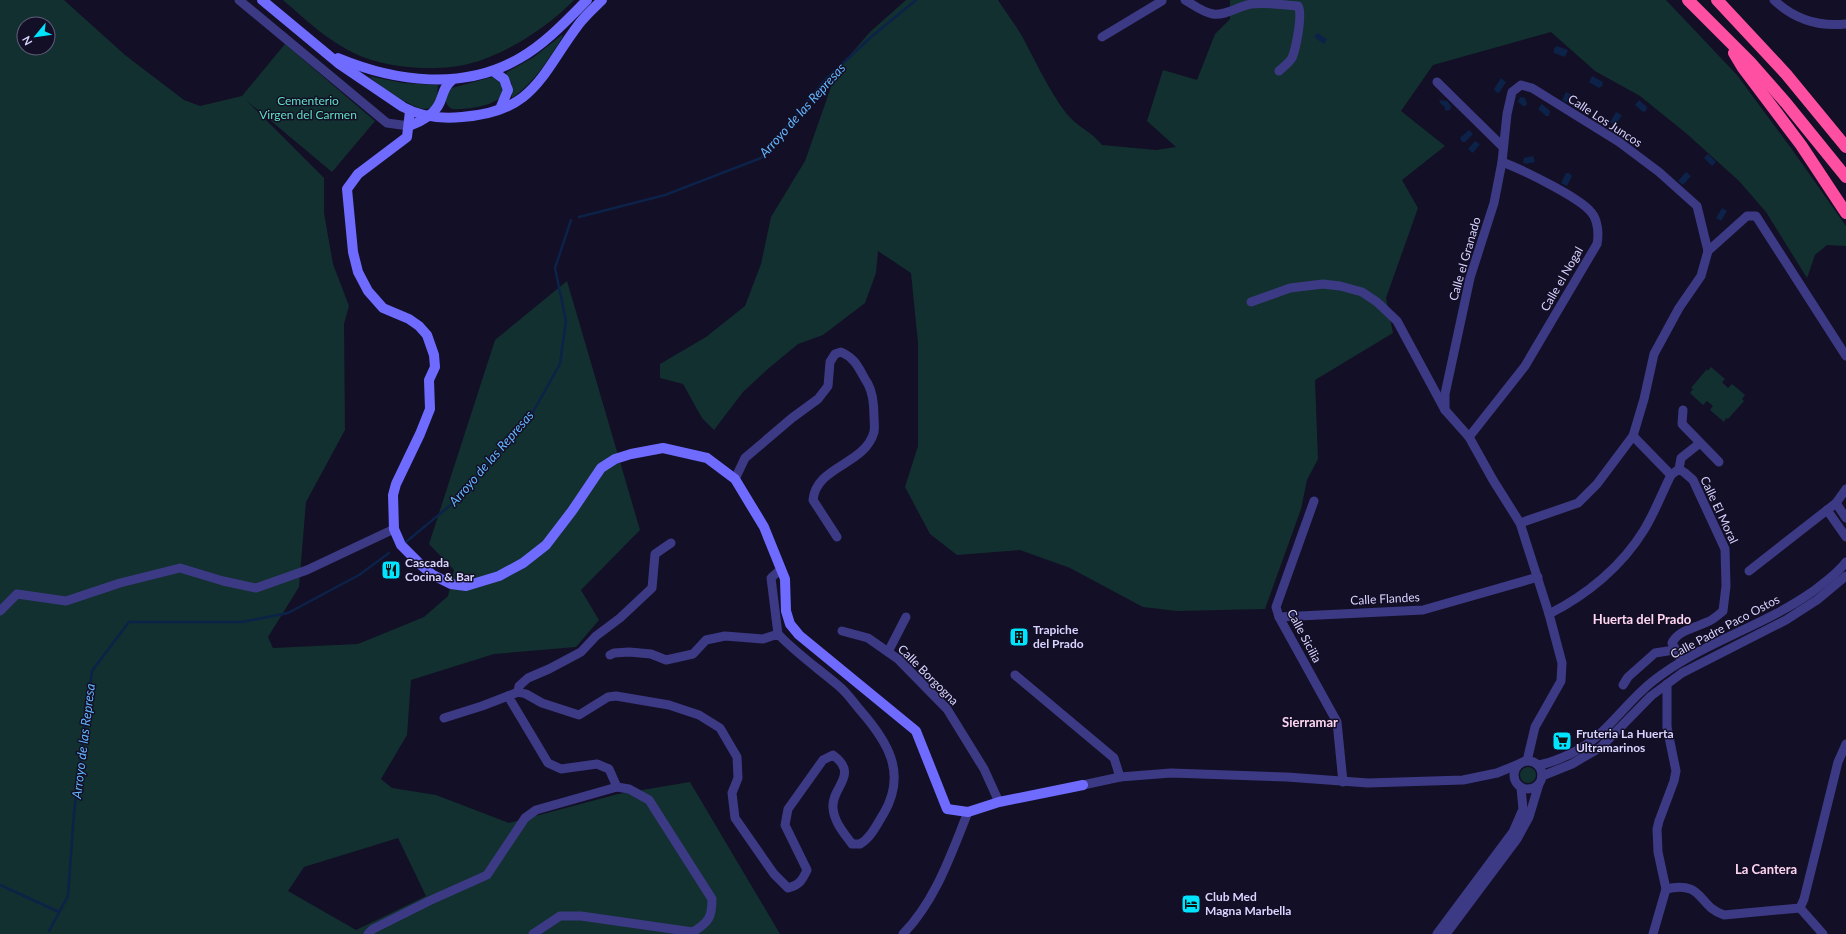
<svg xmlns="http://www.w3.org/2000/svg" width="1846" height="934" viewBox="0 0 1846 934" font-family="Lato,sans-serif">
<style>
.green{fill:#12302f;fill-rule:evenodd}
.water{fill:#0c2248}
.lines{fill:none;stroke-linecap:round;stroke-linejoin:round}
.stream{stroke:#0c2248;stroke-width:2.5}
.street{stroke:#3d3a85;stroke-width:9}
.secondary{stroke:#6f6bff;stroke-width:10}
.highway{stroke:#ff4fa3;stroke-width:12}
.labels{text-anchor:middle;stroke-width:3;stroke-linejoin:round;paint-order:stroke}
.park-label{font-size:12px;fill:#5fe0c0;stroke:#130f26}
.street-label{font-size:12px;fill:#d9d4ff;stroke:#130f26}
.poi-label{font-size:12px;font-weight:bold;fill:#d9d4ff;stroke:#130f26;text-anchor:start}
.water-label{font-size:13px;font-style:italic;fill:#62b6ff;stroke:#130f26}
.neighbourhood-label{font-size:13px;font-weight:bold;fill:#ffd6f0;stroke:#130f26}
</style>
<rect width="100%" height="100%" fill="#130f26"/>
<!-- green -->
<g class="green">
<path d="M0,0H64L125,55L184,100L200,106L242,96L285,44L375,121L332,172L247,101L324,178V213L333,264L349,306L344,324L345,430L306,502L299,587L268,637L273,648L358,644L424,617L448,596L454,570L429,544L495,340L567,281L640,530L581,590L599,620L576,647L494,654L411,680L407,735L381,779L392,788L436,795L509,823L618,794L690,782L780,934H0ZM24,24H48V48H24ZM398,838L426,896L356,930L288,891L304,867Z"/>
<path d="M283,0H574C548,27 505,55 468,64C438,72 386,68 358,55C329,42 306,20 283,0Z"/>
<path d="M906,0H998C1006,13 1016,25 1023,38C1037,64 1048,89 1066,113C1076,126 1092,132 1102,145L1156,150L1176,147L1147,121L1163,70L1197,80L1215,34L1230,19V0H1666L1737,75L1791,148L1846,226V246L1827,245L1815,255L1807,278L1766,212L1739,181L1687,134L1640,96L1595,71L1551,32L1433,65L1401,111L1445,146L1402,180L1418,208L1386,298L1393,333L1315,380L1318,459L1307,480L1301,509L1265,609L1177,611L1143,607L1070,568L1020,550L957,555L930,534L905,487L918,446V343L911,273L878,251L876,273L865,303L823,335L798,344L769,368L743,392L714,430L702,418L683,384L660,378V364L706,337L745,306L761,264L771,217L805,161L837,70L870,32Z"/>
<path d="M562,35L563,36C548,60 535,82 512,98V84L506,74L507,72L534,57Z"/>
<path d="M369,76L403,83L438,85L437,96L433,106C430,108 428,109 424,109C412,108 377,85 369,76Z"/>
<path d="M492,77L500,80C501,82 504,86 504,88C506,106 464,110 452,109C443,104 446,97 448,89Z"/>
<path d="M1711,367L1725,379L1722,382L1728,388L1732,384L1745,395L1742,399L1744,401L1728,419L1726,418L1724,422L1710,410L1713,406L1707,401L1703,405L1690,393L1693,389L1691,388L1707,369L1708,371Z"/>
<circle cx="1528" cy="775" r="8"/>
</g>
<!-- water -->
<g class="water">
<path d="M1317,33L1327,39L1324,44L1314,37Z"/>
<path d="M1557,46L1568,50L1565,57L1554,53V49Z"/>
<path d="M1592,76L1603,82L1602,86L1599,88L1589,82Z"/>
<path d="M1501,78L1506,82L1499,93L1496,92L1494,89Z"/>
<path d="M1566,92L1572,95L1567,103L1562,100Z"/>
<path d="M1520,97L1525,98L1527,103L1526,106H1523L1518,102Z"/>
<path d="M1439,100L1447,101L1451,106L1450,110L1445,111V107L1441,104Z"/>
<path d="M1639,100L1647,107L1646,111L1643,112L1635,105Z"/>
<path d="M1542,104L1550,111L1549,116H1546L1538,109Z"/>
<path d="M1616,112L1622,115L1615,126L1610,122Z"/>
<path d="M1469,130L1473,134L1465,142H1462L1460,138Z"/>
<path d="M1475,141L1480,144L1473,153L1468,149Z"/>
<path d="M1708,154L1716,162L1712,166L1704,158Z"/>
<path d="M1533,156L1535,162L1525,164L1523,162L1524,158Z"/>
<path d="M1686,172L1691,176L1683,185L1678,181Z"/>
<path d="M1566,173H1569L1572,176L1567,186L1561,183Z"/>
<path d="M1722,208L1727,211L1721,221L1716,218Z"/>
</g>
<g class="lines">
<!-- stream -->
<g class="stream">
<path d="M579,217L665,195L761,158L825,80L871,37L916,0"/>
<path d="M406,542L459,498L533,412L560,364L566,321L555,268L571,220"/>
<path d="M0,885L59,912"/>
<path d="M49,931L68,896L74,813L92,671L129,622H242L288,613L359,575L389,553"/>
</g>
<!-- street -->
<g class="street">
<path d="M239,0L387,123L409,126"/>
<path d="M1185,0C1194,5 1202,12 1213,14C1225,16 1239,6 1251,4C1267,2 1282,5 1298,6C1303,14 1296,48 1292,58C1289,63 1283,67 1279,71"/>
<path d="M1774,0C1794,19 1818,27 1846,24"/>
<path d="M1102,37L1162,1"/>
<path d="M1437,82L1503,147"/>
<path d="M1708,251L1747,216H1756L1846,356"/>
<path d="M1251,302L1290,288L1323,284L1340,286L1362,292L1377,302L1397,321L1445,410L1469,437L1493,480L1520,523L1549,614L1562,663L1561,681L1535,727L1527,761"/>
<path d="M1445,410V394L1470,278L1494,203L1502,162L1507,114L1512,92L1521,85L1532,88L1619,142L1659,172L1697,206L1708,251L1701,276L1679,308L1654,354L1644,399L1633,436L1597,484L1578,503L1520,523"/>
<path d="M1683,410L1682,424L1719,462"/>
<path d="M1633,436L1671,475"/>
<path d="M1469,437L1525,366L1597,244C1599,234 1598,220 1591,212C1579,197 1521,169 1502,162"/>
<path d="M1679,469L1681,458L1700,443"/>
<path d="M735,479L745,458L792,418L818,399L828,386L830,362L835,354L841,352C857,359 859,370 868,384C873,393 874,406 874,417C874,421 875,427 874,432C865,465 816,466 813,500L837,537"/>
<path d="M1314,501L1276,607L1279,617L1337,722L1343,782"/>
<path d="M1836,503L1846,518"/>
<path d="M1827,510L1846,537"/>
<path d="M1749,571L1836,503L1846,489"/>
<path d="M0,611L17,594L66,601L120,583L180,568L223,581L256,588L307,570L394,529"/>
<path d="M1549,614C1587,595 1622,566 1644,530C1655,512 1662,493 1671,475L1679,469L1685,473L1693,480L1725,549L1726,586L1723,611C1718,615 1713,620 1707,622C1695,628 1678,630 1672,643L1682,661"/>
<path d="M1279,617L1423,610L1538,577"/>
<path d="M842,631L868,638L898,659L947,709L984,769L999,802"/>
<path d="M778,634L771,578L781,569"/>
<path d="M888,652L906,617"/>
<path d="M610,655L614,653L629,652L651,654L666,660L693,654L706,640L725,636L763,639L778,634C797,654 819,669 840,687C848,694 854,703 860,710C888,742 907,773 884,813C877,824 871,838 860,844H852C844,833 834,822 833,808C831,787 860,775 833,755L823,760L788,809L785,825L807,870C802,881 799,885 788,888L774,874L735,818L732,793L738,778L737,757L720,728L699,715L669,705L616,696L608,697L579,715L542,703L526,694L518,692L508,696L548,763L561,769L597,764L609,769L617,787"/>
<path d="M1015,675L1114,758L1120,777"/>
<path d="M1623,685L1628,677L1655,653L1674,650"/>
<path d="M518,692L519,686L528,678L549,669L581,652L596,636L620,618L652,588L655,554L671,543"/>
<path d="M444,718L482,706L508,696"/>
<circle cx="1528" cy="775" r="14"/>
<path d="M1538,765C1546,764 1554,761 1561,758C1604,742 1619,708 1653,681C1701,643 1762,627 1812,592C1824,583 1837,574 1846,562"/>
<path d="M1542,776L1572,764L1601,747L1651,696L1682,673L1786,620L1817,600L1846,576"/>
<path d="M1083,785L1120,777L1171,773L1287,777L1368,783L1463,780L1497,773L1519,764"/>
<path d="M1666,889C1704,880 1698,907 1724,915L1800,908"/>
<path d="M368,934L373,929L429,901L487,875L525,818L536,810L617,787L629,789L649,800L712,899C712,917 709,922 693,932L581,916H560L533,934"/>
<path d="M903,934C936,900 951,854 968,812"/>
<path d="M1437,934L1513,832L1523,809L1521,788"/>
<path d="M1446,934L1517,839L1529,817L1539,784"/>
<path d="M1653,934L1666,889L1658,852L1657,829L1659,821L1674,781L1676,771L1667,727V684"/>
<path d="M1823,934L1800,908L1804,899L1838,762L1846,744"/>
</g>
<!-- secondary -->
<g class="secondary">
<path d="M262,0L338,63L403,107C421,117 441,119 462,117C535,112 541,74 579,24C586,15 594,8 602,0"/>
<path d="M338,58C396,82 464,91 520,58C546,43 566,21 587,0"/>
<path d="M493,71L504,79L508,90L500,109"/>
<path d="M410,111L407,137L358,174L347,189L353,252L358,272L368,291L383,308L409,319L419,326L427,335L434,355L435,367L429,380L430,409L420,434L396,484L393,495L394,529L401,545L422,566L433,575L451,584L466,586L499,576L523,563L546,545L572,511L601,468L615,459L631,454L663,448L707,458L735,479L764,527L785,579L786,611L790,624L799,635L916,731L947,809L968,812L999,802L1083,785"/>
<path d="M409,126C421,122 435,114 440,102C444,92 444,87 452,80"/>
</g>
<!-- highway -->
<g class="highway">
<path d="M1688,0L1750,62L1786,103L1846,177"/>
<path d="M1717,0L1786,74L1846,147"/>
<path d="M1734,53L1743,68L1801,145L1846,213"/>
</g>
</g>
<!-- icons -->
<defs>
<symbol id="restaurant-square" viewBox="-11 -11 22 22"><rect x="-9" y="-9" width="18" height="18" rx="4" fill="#00e5ff" stroke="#130f26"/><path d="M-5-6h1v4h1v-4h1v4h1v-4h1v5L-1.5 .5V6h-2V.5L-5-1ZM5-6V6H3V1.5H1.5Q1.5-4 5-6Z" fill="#111"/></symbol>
<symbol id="building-square" viewBox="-11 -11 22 22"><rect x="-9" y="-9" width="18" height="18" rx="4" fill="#00e5ff" stroke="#130f26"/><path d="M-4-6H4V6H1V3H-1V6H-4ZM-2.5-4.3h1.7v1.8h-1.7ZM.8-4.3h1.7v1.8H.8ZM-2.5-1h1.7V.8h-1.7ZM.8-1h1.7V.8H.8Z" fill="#111"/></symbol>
<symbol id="supermarket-square" viewBox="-11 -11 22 22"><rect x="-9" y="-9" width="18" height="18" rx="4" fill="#00e5ff" stroke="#130f26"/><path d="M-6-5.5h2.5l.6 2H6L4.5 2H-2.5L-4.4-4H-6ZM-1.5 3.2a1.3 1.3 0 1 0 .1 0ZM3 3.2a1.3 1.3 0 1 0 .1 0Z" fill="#111"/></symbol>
<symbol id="hotel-square" viewBox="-11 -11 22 22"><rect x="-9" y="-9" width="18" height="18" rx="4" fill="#00e5ff" stroke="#130f26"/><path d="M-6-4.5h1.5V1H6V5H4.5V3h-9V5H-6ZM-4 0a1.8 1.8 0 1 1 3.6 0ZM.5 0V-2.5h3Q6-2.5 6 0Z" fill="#111"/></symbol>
</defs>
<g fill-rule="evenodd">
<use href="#restaurant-square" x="380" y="559" width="22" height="22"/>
<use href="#building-square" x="1008" y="626" width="22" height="22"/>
<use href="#supermarket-square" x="1551" y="730" width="22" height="22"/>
<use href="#hotel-square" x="1180" y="893" width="22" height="22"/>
</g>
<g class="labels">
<!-- park labels -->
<g class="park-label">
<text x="308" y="105">Cementerio<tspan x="308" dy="14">Virgen del Carmen</tspan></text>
</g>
<!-- street labels -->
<g class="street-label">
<text transform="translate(1605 121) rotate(33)" y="4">Calle Los Juncos</text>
<text transform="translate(1465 259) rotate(-74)" y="4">Calle el Granado</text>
<text transform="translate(1562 279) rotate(-60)" y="4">Calle el Nogal</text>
<text transform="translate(1719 510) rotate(65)" y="4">Calle El Moral</text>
<text transform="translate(1385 599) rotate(-3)" y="4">Calle Flandes</text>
<text transform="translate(1725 627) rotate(-28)" y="4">Calle Padre Paco Ostos</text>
<text transform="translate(1304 636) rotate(62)" y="4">Calle Sicilia</text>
<text transform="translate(928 675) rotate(45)" y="4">Calle Borgogna</text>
</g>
<!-- poi labels -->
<g class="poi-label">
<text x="405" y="567">Cascada<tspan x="405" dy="14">Cocina &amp; Bar</tspan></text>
<text x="1033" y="634">Trapiche<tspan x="1033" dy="14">del Prado</tspan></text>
<text x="1576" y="738">Fruteria La Huerta<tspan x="1576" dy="14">Ultramarinos</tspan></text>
<text x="1205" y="901">Club Med<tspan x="1205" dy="14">Magna Marbella</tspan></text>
</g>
<!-- water labels -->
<g class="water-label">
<text transform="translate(802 110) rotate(-48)" y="5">Arroyo de las Represas</text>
<text transform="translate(491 458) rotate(-49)" y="5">Arroyo de las Represas</text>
<text transform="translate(83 741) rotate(-83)" y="5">Arroyo de las Represa</text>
</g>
<!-- neighbourhood labels -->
<g class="neighbourhood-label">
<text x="1642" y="624">Huerta del Prado</text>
<text x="1310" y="727">Sierramar</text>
<text x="1766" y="874">La Cantera</text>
</g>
</g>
<!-- north arrow -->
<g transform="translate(36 36) rotate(241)"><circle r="19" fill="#130f26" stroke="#625e7d"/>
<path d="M0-3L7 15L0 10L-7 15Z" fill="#00e5ff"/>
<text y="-6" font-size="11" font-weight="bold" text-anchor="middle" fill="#d9d4ff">N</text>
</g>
</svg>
